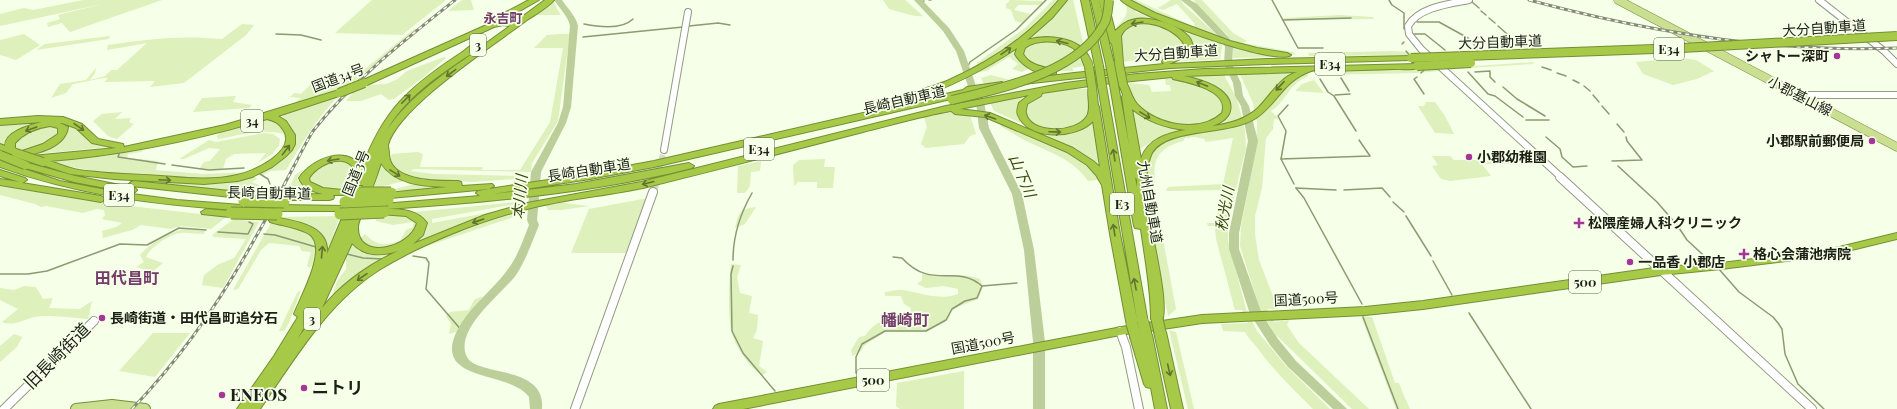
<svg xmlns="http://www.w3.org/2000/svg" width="1897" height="409" viewBox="0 0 1897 409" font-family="'Playfair Display','Noto Sans JP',serif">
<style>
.green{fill:#def0bc}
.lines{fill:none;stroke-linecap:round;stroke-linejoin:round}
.stream{stroke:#8c9a72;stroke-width:1.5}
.river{fill:#bcce9a;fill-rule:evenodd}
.minor-tunnel-far1{stroke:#d5ddc8;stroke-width:6;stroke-dasharray:6 3;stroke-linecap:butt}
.minor-tunnel{stroke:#d5ddc8;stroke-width:8;stroke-dasharray:8 4;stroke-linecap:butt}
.minor-far1-casing{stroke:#939b85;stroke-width:8}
.minor-casing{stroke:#939b85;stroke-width:10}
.major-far1-casing{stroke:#768e36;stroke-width:9}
.major-casing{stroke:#768e36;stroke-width:12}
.highway-casing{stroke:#768e36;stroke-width:2}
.minor-far1{stroke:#fff;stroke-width:6}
.minor{stroke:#fff;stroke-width:8}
.major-far1{stroke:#cadf91;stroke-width:8}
.major{stroke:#cadf91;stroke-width:10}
.highway{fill:#a6c947;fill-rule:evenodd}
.rail-casing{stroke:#838979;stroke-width:3}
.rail{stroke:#f6ffe7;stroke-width:1.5;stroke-dasharray:4;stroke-linecap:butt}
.highway-bridge-far1-casing{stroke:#768e36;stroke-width:10;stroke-linecap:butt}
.highway-bridge-casing{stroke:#768e36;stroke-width:13;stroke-linecap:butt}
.highway-bridge-far1{stroke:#a6c947;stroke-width:8}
.highway-bridge{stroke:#a6c947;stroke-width:11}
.oneway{stroke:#61742e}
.poi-dot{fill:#a33696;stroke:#f6ffe7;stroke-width:1.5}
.labels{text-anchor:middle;stroke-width:3.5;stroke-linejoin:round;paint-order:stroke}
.far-quarter-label{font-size:13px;font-weight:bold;fill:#733c6a;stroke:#f6ffe7}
.shield{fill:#f6ffe7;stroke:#5d6255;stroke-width:1}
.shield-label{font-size:13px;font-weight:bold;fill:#1c1f16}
.street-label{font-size:14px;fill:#1c1f16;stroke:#f6ffe7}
.poi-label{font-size:14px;font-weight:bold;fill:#1c1f16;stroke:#f6ffe7;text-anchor:start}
.water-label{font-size:15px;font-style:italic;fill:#38460c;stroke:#f6ffe7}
.quarter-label{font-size:16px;font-weight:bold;fill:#733c6a;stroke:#f6ffe7}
.near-street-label{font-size:17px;fill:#1c1f16;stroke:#f6ffe7}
.near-poi-label{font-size:17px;font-weight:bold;fill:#1c1f16;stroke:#f6ffe7;text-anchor:start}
</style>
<rect width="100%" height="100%" fill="#f6ffe7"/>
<!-- green -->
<g class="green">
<path d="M83,0H162L70,32L62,23L48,27L47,23L60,19L58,15L103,4L0,26V14L24,8L33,10Z"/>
<path d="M372,0H446L402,35L335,33Z"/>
<path d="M462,0H471L474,10L448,11Z"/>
<path d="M883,0H905L923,16C917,18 897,11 889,9Z"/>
<path d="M1009,0L1042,1L1043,2L1041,5H1018L1014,10L1031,14L1022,23L1015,21L1011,10L1006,8V4L1010,1Z"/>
<path d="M1053,0H1058L1031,29L977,66V63L1025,28Z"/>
<path d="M1067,0H1073L1085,51C1063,34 1048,40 1022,43L1048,22Z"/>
<path d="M1129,0H1136L1186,23L1189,27L1143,9Z"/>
<path d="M1171,0H1181L1183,4L1217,35L1222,46L1220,59L1183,61L1181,58L1191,52L1193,42L1188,34L1182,29L1207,38L1196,30L1194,24H1195L1177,4L1163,10L1158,8Z"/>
<path d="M1194,0H1202L1233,33L1247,41L1243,43L1293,52L1297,55L1231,42L1227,35L1197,6Z"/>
<path d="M554,1L557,9L561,15H536Z"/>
<path d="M1125,2L1138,9L1135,12L1164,22L1144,20L1117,31L1116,28C1124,18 1130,15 1125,2Z"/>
<path d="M1339,15L1373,17L1374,19L1285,20L1284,18Z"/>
<path d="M242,24L254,25L246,35L184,83L150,87L155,81L104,82L108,78C103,77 80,83 73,84L66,93L51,98L60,84L86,80L96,68L95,73L90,80L105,76L111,70H117L147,43L107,50L108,45C149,39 181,35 222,39Z"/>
<path d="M1151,24C1167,26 1176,29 1184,44C1180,58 1165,60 1153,62L1148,58L1123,62C1118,35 1119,25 1151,24Z"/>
<path d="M414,29H417L349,86L273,113L279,107L292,105L301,98L290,97L294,93L301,94L311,84L333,83L339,78L360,73Z"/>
<path d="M24,34L40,45L16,60L0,55V40Z"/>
<path d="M560,34H570L558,121L532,163L531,172L414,169L410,171L434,174L525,176L528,178L472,182L435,180L413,178L402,174L389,162L392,154L418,152L423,154L420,167H483L482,170H520L550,122L563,48H534L547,35Z"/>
<path d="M110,36L109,39L36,50L45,44Z"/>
<path d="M1046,42C1067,42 1077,46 1085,66L1072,68L1074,71C1058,71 1027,72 1022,52C1029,45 1036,43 1046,42Z"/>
<path d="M1233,46L1275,55V57L1233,58Z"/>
<path d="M1017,47L1015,54L1020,62L1030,68L1022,72L1012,69L1018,64L1009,57L986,71L978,72Z"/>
<path d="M1394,51L1419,53L1422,55L1309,56L1308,53Z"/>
<path d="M444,57L446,58L421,79L394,99L389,100L381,94L361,101H346L356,89L367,85L386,84L396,80L407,71Z"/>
<path d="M1681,58L1696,60L1714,71L1697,79L1673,85L1643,74L1636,62Z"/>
<path d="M1534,62L1533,64L1450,69L1447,68Z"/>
<path d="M1436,68L1439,71L1416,73L1320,75L1315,72Z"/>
<path d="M1299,71C1281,77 1274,88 1263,103L1268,108C1281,90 1286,80 1308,73V76C1286,86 1288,100 1271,111L1279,119H1274L1273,129L1266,138L1262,188L1255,216V234L1259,260L1278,309H1267L1274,322L1289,320L1287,325L1299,343L1369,409H1352L1275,334L1260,309L1240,246L1241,226L1256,149L1257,122L1253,103L1239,72Z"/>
<path d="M1223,73L1237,99L1245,131L1246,149L1228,220V241L1246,309L1257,331L1287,367L1330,409H1313C1293,389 1273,370 1256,346C1252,341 1248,338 1245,332L1223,331L1221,324L1248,323L1242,310H1235L1216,239L1215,226H1208L1207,223H1216L1222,190L1166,191L1168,187L1223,184L1233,138L1206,142L1204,139L1195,137L1185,138L1183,141C1156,149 1153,159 1155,185L1147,188C1147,177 1145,164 1150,155C1164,129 1214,134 1239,126L1237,122L1217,126C1225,121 1232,118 1232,108C1233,85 1193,83 1182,75Z"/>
<path d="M991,75L1010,80L984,84L981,78Z"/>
<path d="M1165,78C1184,80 1227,87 1222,113C1218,117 1213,121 1207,123C1183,130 1141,121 1131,95C1129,92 1129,87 1129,83L1149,85L1152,92L1171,91L1170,85H1166Z"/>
<path d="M1314,80L1324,93L1295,91L1302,84Z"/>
<path d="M1067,89H1088C1089,97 1091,107 1088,114C1081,133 1050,133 1035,125C1030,123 1027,118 1024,114C1029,93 1050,93 1067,89Z"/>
<path d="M236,96L233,102L252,105L249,108L193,112L202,98Z"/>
<path d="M338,96C317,118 302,143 286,170L271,171L263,175L260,173L282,159L294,135L282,116L285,114Z"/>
<path d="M1020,96L1023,98L1017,106V114L1023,124L994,111L990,102Z"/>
<path d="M1426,102H1435L1445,116L1454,134L1435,133L1418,106H1424Z"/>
<path d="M122,112L115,119L131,118L129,122L134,124L117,139L108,136L93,121L102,114Z"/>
<path d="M1132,112C1139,112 1145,119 1152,121C1166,126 1181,128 1195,130C1171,133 1161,136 1140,149Z"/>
<path d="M948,113L970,115L976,134L970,136L964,144L926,148L921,144L927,127L924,117Z"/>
<path d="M268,119L279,121L284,134C262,128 240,135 218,139L217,136L221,131Z"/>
<path d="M31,120L65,122L77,128L87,139L97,145L108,147L27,155L59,141L68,132L67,127L59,123H45L10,137L3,145L0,143V123Z"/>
<path d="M999,123C1033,137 1077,148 1098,180L1088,181C1071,155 1039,150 1014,134C1009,131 1002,128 999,123Z"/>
<path d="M1091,123L1094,124L1100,162L1095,163L1077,151L1035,131C1056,135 1073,137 1091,123Z"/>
<path d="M48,127L57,128L60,132C49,144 37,147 22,152L14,149V143C22,133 35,129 48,127Z"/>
<path d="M264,133L273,134L280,139L279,146L272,154L258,163L266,153L234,154L226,159L223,169H199L204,162L210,161L220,149L209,148L184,159H179L209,140L216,142Z"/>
<path d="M145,149L141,152L128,154L127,158L158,161L156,170L203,174L252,172C218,182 183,179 149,176C115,174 82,171 49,161L99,157Z"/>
<path d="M1432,156H1450L1454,160H1509L1511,164H1482L1491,176L1450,181L1441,179L1432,166L1438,165Z"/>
<path d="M825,159L824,167H835L833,188H817V182H798L794,186L793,165L799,160Z"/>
<path d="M335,161L346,162L353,166L355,175L350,190C336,189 320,190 309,180L310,174L325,163Z"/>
<path d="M761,161L760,171L751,172L750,186L745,193H737L738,166Z"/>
<path d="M382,164L387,171L405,180L404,181L384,186L378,190H373L372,186L379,165Z"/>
<path d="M304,169L297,178C304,193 311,191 327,194L287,193L295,175Z"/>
<path d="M253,175L257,179L252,182L259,185L254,193L172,187L129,180L210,184L235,181Z"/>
<path d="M414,184L467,187L388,191Z"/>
<path d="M0,185L43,190L122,205L226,217L211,229L181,226L171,229L141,225L132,230L103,238L102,231L116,227L122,223L102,219L105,215L104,210L96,209L83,213L46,206L41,207L35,204L0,195Z"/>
<path d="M1148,193L1155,196L1176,309L1168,316L1148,215Z"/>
<path d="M648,198L626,253H571L589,209Z"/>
<path d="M517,202L516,204L432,219V223L503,210L445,231L398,252L337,294H333L337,281L346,269V256L352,244L359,251L369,253L411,243L425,232L428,224L423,217L414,212Z"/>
<path d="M556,202L589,206L562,210H548L545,204Z"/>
<path d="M756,207L745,224L735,228C739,212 739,209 756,207Z"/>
<path d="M525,209L520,215L415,250L466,228Z"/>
<path d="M375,215C391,215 403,214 417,221L418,228C409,242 383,255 366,246C364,245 361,242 359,240L365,234C377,246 384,246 400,241L406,230L413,227V222L393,225L376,221Z"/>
<path d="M340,216L329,247L327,246C322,222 296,221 277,218L278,217Z"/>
<path d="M234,219L259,222L223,288L202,285L204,275L219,264L234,258L246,239L214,237L212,235Z"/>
<path d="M271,223L286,225L307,233L318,245L312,266L309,268L307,266L311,252L302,251L299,246L269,243L261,250L238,289L233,290Z"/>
<path d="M183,229L205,231L204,234C196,234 188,232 181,233C171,233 149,248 146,257L163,263L152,272L136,267L144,262L140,255C150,243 168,234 183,229Z"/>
<path d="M731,264L741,265L737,278L740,293L752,296L749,313L758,315L757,330L753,338L763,341L759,366L767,372L763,375C751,371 733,343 731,330C728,316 729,279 731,264Z"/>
<path d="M922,274C941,277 962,272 980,279L983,287L978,299L953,309L948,320L926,332H885L865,345L859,353L852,356L851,350L859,337L865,336C881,313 889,325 910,315L911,308L904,304L901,296H885V292C890,292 898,289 903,290C921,293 940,301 958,294V289L944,286L926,288L917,284L922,280Z"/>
<path d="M24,286L36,287L43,299L53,298L49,308L80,309L92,301L88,319C76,318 45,314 35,317C24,319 14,327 2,322L18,309L0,300V288L14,290Z"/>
<path d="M301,290L289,323L284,331H279L297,293Z"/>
<path d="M483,296L459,331L449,334L451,324L446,316L450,312L469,310L474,300Z"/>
<path d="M1361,316L1372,317L1395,383H1399L1404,396L1410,409H1396Z"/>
<path d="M1169,330L1176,332L1194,409H1188Z"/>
<path d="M153,333H190L155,377L119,371Z"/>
<path d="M14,334L22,337L17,347L0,362V346Z"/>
<path d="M964,371V409H900L896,406L897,383Z"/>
</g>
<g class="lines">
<!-- stream -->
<g class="stream">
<path d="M929,0H931"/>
<path d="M1272,0L1298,48H1323"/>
<path d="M1389,0L1392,5L1404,13V29"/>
<path d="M920,2L924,1"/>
<path d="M1472,2L1479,8"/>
<path d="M1481,11L1486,15"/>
<path d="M1489,18L1495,23"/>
<path d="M1283,20L1351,18"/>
<path d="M1417,22H1439L1468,38L1477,48"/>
<path d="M584,24C599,27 622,30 633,19"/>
<path d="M689,26L718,23L730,25"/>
<path d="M1498,26L1514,40"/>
<path d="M276,34L301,35L321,40"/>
<path d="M1414,34H1425L1445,50"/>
<path d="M583,37L683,27"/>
<path d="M1516,42L1522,47"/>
<path d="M1402,44L1404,42"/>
<path d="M1406,51L1410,56"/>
<path d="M1542,67L1551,70"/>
<path d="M967,68L970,62L1016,30L1046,0"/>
<path d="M1468,72L1488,94L1495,96L1523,117"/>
<path d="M1475,72L1490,71V77L1495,82"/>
<path d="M1421,73L1424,70L1422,68"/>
<path d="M1557,73L1566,76"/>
<path d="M1417,77L1414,79L1424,94"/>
<path d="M1341,78L1349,91"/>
<path d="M1320,79L1328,92L1334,96L1356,131"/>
<path d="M1573,80L1579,83"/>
<path d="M1584,86L1590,91"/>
<path d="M1503,87L1517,99L1545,116"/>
<path d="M1335,95L1350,94"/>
<path d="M1593,95L1599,102"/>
<path d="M1602,106L1609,114"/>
<path d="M1526,120H1549"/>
<path d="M1617,124L1624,132"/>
<path d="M1546,137L1560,149L1562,157L1573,167L1587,166"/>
<path d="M119,154L118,157L165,164"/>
<path d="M1281,159L1286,131L1278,116L1288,105"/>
<path d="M1612,161L1642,160L1627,141L1626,137"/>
<path d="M172,165L209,170L244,168"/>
<path d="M1618,166L1657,202L1677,225L1687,240L1714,265"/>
<path d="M260,174L268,179L270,184"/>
<path d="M1294,184L1281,159L1370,156L1359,140"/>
<path d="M1296,188L1304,198L1362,304"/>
<path d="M1296,188L1336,190"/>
<path d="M1344,190L1382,188L1390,197"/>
<path d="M1393,202L1404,212"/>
<path d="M1406,216L1431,256"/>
<path d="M218,232L248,234L253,224L249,222"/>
<path d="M264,234L275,235L316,247"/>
<path d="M347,254L363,258L383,259"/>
<path d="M413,256L426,258L429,263L426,289L463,332"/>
<path d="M893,257L902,258C932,291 956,263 982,286L1017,283"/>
<path d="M733,260C733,235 740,214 752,193"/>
<path d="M1433,261L1452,295"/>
<path d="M733,266L731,274L732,331L743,353L775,391"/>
<path d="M1718,268L1739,292L1773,317L1778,323L1782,329L1785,354L1798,384L1824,409"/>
<path d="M0,274H28L47,271L120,244L147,245L179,228L206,230"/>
<path d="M1469,313L1531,409"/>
<path d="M1363,317L1398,409"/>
<path d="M856,373V357L862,344L885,331H926L946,320L952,309L965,301L977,298L982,286"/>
</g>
<!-- river -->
<g class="river">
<path d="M554,0H562C567,8 576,16 578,26L571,107L566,123L541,172L537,220L539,225C532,242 526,260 516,275C502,294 453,330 467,357C477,377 546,364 542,409H530L529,397C511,371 439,382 454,338C465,309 491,293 508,269C518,256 523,240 529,225L527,220L531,172L558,123L563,107L570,26C569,18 559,7 554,0Z"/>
<path d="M914,0H922L949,28L964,51L977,89L984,102L989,128L1022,194L1034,250L1045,342V409H1033V342L1024,250L1012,194L979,128L976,102L969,89L956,51L943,31Z"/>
<path d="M1181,0H1190L1197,4L1230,39L1233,47L1232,64L1241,83L1243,96L1249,106L1258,141L1239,233V249L1262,314L1278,339L1296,361L1347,409H1333L1288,367L1270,345L1250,314L1229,249V233L1248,141L1241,106L1235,96L1233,83L1224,64L1225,47L1222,40L1191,8Z"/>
</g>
<!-- minor-tunnel-far1 -->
<path class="minor-tunnel-far1" d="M657,178L664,150"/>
<!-- minor-tunnel -->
<path class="minor-tunnel" d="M653,192L657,177"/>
<defs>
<g id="minor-far1">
<path d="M1469,0C1449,4 1419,7 1408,26L1409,34L1421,49L1562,178"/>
<path d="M1819,0L1884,51L1897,64"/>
<path d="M1797,95H1897"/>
<path d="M664,150L688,12"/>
</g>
<g id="minor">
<path d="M1560,177L1812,409"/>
<path d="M1120,331L1126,347L1139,409"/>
<path d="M4,409L94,321"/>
<path d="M575,409L653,192"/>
</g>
<path id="major-far1" d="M1618,0L1897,147"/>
<path id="major" d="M76,409L112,405L145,409"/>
<g id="highway">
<path d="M529,0H539L502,21L515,22L545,0H554C547,8 536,14 527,20C494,45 398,107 388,145C388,148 389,150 389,154C390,182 437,181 458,181L461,182L462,186L492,184L494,186L489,189L568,177L654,161L963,90L967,87L1002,82L1006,85C1000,90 981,91 973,94L654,167L590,179L493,194L576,184L689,163L694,166L692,168C593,193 489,202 387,209C402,209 418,210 427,223L423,235L413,244L485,215L527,203L641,182L946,106L1065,83L1137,74L1204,69L1417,64H1420V68C1411,70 1402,69 1393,69C1372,70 1352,70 1332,71C1326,71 1316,69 1311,71C1283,81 1278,103 1256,118C1229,136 1167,127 1152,153C1145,167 1147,186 1147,201C1149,227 1170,302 1162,321L1202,315L1365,307L1423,301L1661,267L1721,263L1827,250L1897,233V239L1827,256L1721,269L1661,275L1423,309L1365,315L1202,323L1163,329L1166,332L1183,409H1171L1154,332L1156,330L1147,331L1150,332L1152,335L1167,409H1155L1151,388L1146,387L1144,384L1130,337L1132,334L1136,333L1140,335L1144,331L1120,335L743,409H713L715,406L719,404L1127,326L1110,234L1102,185L1096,175L1087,165L1067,152L985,117L955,114L951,111C921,116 892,125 863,132C790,151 716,170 643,188C605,196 565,199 527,209C479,221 421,244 379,270C327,303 294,360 260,409H237L274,356L298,317L294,314C301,296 329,247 309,234C297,227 283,226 270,222L269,220L274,217C295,221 330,225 327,254L345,211H280L275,208L280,205L347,206L351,204L355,206L363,185H358C352,179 357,170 351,165C338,154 316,167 309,178L310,182L323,188L352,191L354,193L352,195H333L334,197L333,199L329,200H287L283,199L282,197L283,195L323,194C312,191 303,189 299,178C312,159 346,144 362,168C383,111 408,88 458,55C465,51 476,39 485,41V44L510,26L503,25L494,27L367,85H361V81L491,23V20ZM483,46C449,71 411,94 387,130C408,93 448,69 483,46ZM1297,72C1279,78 1271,95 1258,108C1245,120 1229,124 1212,126C1237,118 1236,98 1214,86C1205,81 1194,78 1184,76ZM1172,77L1173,79C1187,82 1230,90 1222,113C1200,134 1156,125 1137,104C1132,98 1130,89 1126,82H1120L1119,84L1123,95L1122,97L1129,145L1118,85L1114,82L1110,85L1134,226L1135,228L1141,229C1145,259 1151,288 1151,319L1154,322L1148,323L1106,86L1103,84ZM1099,84L1098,86L1137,319L1120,234L1099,107L1098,105L1096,87L1094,85ZM1089,86C1086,95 1092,107 1087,116C1077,134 1029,134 1026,113C1025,111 1027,107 1027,104L1041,96L1042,93ZM1029,95L1019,103C1018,107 1016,112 1018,115C1028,141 1077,139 1093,121L1100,167L1093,161L1073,148L990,113L960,109ZM1132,109C1148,122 1166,128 1186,130C1168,133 1147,139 1141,159ZM381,163C395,185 424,186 447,187L387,193L385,195L387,197L390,198L489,189L478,191L476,193L480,196L382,204L381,206L386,209L380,210L379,212L380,214L406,216L417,223C410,249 357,261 358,227C358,222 362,215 364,209C370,194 376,179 381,163ZM1135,178L1137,179V187ZM352,243C365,257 380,256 398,251C370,264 342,283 322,308ZM306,324L308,325L298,338Z"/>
<path d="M1059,0H1067L1052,18L1027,40C1047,34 1079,37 1089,57C1092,61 1093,65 1092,69H1086C1083,63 1082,57 1078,52C1066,40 1038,38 1025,48L1023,54C1030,66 1044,67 1056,70V74C1041,77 1022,67 1015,54L1017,48C984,70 950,87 912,100H906L905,98C910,92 938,85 947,81C990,62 1029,36 1059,0Z"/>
<path d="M1081,0H1089L1103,66L1102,68H1096L1095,66Z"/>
<path d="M1091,0H1099L1114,64L1113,66H1107L1106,64Z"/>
<path d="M1099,0H1107L1115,31C1118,29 1121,25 1125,23C1140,13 1175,22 1187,35C1190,37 1192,42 1193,46L1187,56L1169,64L1266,59L1411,56L1415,58L1411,60L1266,64L1170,68L1023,84V80L1026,79L1074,73L1164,64L1162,62L1163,60L1181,53L1185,46C1176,26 1132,12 1121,36L1123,64L1122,66H1116L1112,44L1110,42Z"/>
<path d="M1121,0H1130L1155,13L1230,41L1257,48L1287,53L1291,55C1277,67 1136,16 1121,0Z"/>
<path d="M339,90L342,91L343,93L342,95L278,116L286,121L295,135V144L292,150L285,157L272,167L252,177L238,181L204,184L114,179L70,174L40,164L38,162L28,163L75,176L135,188L137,190L135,192L132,193L74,182L22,167L20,165L21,163L9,164L60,181L117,192L177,200L241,205L242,207L237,210C156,205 77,195 0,167V159L116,148L92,143L76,128L62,123H60L68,127C65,149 34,154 16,158L0,150V144L5,146C5,131 31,125 42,122L0,125V119L38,116L63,117L82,124L98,139L123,144L124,147L225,125ZM267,119C275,121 279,123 284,131C296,152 253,172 237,175C212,181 186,178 161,176C134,174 106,174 79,170C69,168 59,164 50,161C124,155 196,140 267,119ZM50,126L58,128V134L43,144L22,151H20L15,148V143C24,133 36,128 50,126Z"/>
<path d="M0,170L25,178L27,180L22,183L101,196L106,199L101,202L0,185V179L20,182L0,176Z"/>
<path d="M134,181L249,193L254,196L249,199L131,186L129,184L131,182Z"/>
<path d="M206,209L230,211L235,214L230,217L202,214L201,212Z"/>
</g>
</defs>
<!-- minor-far1 casing -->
<use href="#minor-far1" class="minor-far1-casing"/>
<!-- minor casing -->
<use href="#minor" class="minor-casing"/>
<!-- major-far1 casing -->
<use href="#major-far1" class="major-far1-casing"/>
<!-- major casing -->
<use href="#major" class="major-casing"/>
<!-- highway casing -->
<use href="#highway" class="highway-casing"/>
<!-- minor-far1 -->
<use href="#minor-far1" class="minor-far1"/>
<!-- minor -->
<use href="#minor" class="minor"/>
<!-- major-far1 -->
<use href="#major-far1" class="major-far1"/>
<!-- major -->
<use href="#major" class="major"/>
<!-- highway -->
<use href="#highway" class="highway"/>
<defs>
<g id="rail">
<path d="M1529,0C1648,32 1773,53 1897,48"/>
<path d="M132,409C181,358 220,302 254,240C268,216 281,191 294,166C300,155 306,142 313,131C353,80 405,40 455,0"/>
</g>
</defs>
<!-- rail casing -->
<use href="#rail" class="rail-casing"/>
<!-- rail -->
<use href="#rail" class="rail"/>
<defs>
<g id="highway-bridge-far1">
<path d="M1411,58L1682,48L1897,36"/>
<path d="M1110,64L1114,85"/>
<path d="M1119,64L1123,84"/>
<path d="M1099,66L1102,86"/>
<path d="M1417,66L1471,63"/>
<path d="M1089,67L1092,87"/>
<path d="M339,93L364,83"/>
<path d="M952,100C1002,88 1078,73 1104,24C1108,18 1108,7 1109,0"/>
<path d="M16,153L43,162"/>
<path d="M0,155L25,165"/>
</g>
<g id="highway-bridge">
<path d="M349,193H391"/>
<path d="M244,201L284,202"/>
<path d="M345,202L388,200"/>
<path d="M231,213L277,214"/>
<path d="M340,214L384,212"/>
<path d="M1157,319L1160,332"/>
<path d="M1143,322L1146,335"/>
<path d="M1132,324L1136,337"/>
</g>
</defs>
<!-- highway-bridge-far1 casing -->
<use href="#highway-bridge-far1" class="highway-bridge-far1-casing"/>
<!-- highway-bridge casing -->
<use href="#highway-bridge" class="highway-bridge-casing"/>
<!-- highway-bridge-far1 -->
<use href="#highway-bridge-far1" class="highway-bridge-far1"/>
<!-- highway-bridge -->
<use href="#highway-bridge" class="highway-bridge"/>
</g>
<!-- one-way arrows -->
<defs><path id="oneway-shaft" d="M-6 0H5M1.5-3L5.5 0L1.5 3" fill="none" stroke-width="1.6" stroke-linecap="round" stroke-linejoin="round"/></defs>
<g class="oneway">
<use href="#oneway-shaft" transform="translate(1137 23) rotate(171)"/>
<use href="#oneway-shaft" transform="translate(1062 42) rotate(-166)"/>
<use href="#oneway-shaft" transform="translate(1006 51) rotate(-34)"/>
<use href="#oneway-shaft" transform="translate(451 73) rotate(143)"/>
<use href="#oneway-shaft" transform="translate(1202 84) rotate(-158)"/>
<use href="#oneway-shaft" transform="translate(1280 86) rotate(133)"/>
<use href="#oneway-shaft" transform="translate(406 99) rotate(-45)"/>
<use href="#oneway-shaft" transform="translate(1145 115) rotate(32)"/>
<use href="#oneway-shaft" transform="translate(990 117) rotate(-161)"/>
<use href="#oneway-shaft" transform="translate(79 127) rotate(35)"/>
<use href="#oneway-shaft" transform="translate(31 129) rotate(160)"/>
<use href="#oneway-shaft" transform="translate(1055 132) rotate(2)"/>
<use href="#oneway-shaft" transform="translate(286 150) rotate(-53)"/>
<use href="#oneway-shaft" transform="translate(1114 155) rotate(-99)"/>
<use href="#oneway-shaft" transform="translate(333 160) rotate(171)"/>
<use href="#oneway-shaft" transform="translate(395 173) rotate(32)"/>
<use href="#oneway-shaft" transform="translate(165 180) rotate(3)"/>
<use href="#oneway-shaft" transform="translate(648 183) rotate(166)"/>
<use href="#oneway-shaft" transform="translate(478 221) rotate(161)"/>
<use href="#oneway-shaft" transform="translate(1114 230) rotate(-99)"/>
<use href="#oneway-shaft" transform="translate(322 252) rotate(-85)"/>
<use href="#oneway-shaft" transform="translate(362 277) rotate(145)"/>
<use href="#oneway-shaft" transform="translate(1135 284) rotate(-101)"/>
<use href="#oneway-shaft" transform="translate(1169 370) rotate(77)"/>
</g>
<!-- markers -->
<g class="poi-dot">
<circle cx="1837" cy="56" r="4"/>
<circle cx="1872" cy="141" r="4"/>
<circle cx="1469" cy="157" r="4"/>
<path d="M1577 217h4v4h4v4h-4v4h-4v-4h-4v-4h4z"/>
<path d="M1742 248h4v4h4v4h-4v4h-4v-4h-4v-4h4z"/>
<circle cx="1630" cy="262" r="4"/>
<circle cx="102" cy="318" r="4"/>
<circle cx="304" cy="388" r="4"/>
<circle cx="222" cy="395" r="4"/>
</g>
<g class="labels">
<!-- far-quarter labels -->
<g class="far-quarter-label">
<text x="503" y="23">永吉町</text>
</g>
<!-- shield labels -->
<g class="shield">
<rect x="470" y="34" width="16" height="22" rx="3"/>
<rect x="1654" y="38" width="30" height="22" rx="3"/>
<rect x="1315" y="53" width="30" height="22" rx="3"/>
<rect x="241" y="110" width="22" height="22" rx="3"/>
<rect x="744" y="138" width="30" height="22" rx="3"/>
<rect x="104" y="184" width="30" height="22" rx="3"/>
<rect x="1110" y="193" width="24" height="22" rx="3"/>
<rect x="1569" y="271" width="32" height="22" rx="3"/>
<rect x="304" y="308" width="16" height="22" rx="3"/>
<rect x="857" y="369" width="32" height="22" rx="3"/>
</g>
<g class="shield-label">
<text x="478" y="50">3</text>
<text x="1669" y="54">E34</text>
<text x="1330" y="69">E34</text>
<text x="252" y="126">34</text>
<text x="759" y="154">E34</text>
<text x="119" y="200">E34</text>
<text x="1122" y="209">E3</text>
<text x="1585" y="287">500</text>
<text x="312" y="324">3</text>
<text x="873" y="385">500</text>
</g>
<!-- street labels -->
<g class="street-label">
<text transform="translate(1824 28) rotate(-4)" y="5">大分自動車道</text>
<text transform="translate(1500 42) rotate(-2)" y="5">大分自動車道</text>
<text transform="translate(1176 53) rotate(-4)" y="5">大分自動車道</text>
<text transform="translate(338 78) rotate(-21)" y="5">国道34号</text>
<text transform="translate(1800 96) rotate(27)" y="5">小郡基山線</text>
<text transform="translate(904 100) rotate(-13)" y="5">長崎自動車道</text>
<text transform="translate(589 170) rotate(-9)" y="5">長崎自動車道</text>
<text transform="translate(356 173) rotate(-68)" y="5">国道3号</text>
<text transform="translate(269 193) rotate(1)" y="5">長崎自動車道</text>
<text transform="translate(1150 202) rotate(80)" y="5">九州自動車道</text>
<text transform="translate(1306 299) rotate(-3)" y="5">国道500号</text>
<text transform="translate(983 343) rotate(-11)" y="5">国道500号</text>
</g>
<!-- poi labels -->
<g class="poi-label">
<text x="1829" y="61" text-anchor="end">シャトー深町</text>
<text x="1864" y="146" text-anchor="end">小郡駅前郵便局</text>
<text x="1477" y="162">小郡幼稚園</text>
<text x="1588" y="228">松隈産婦人科クリニック</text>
<text x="1753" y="259">格心会蒲池病院</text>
<text x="1638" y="267">一品香 小郡店</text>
<text x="110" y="323">長崎街道・田代昌町追分石</text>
</g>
<!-- water labels -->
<g class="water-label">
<text transform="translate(1022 176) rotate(67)" y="5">山下川</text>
<text transform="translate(520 197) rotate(-85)" y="5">本川川</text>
<text transform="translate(1225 209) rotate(-80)" y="5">秋光川</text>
</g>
<!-- quarter labels -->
<g class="quarter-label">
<text x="127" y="284">田代昌町</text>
<text x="905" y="326">幡崎町</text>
</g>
<!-- near-street labels -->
<g class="near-street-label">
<text transform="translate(57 356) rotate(-45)" y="6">旧長崎街道</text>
</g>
<!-- near-poi labels -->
<g class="near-poi-label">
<text x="312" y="394">ニトリ</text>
<text x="230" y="401">ENEOS</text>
</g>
</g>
</svg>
